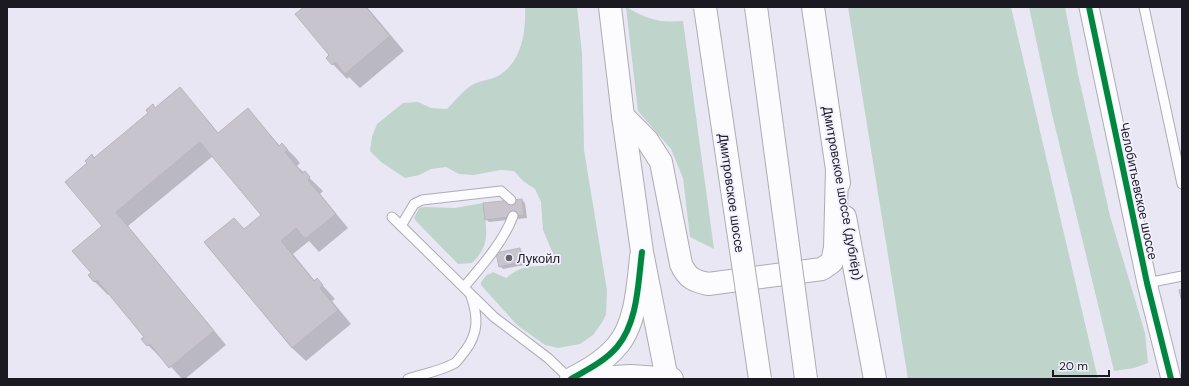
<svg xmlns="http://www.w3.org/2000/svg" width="1189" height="386" viewBox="0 0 1189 386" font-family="'DM Sans',sans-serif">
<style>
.green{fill:#bfd4cb}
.shadow{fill:#0003}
.building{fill:#c8c4cd;stroke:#b9b5be}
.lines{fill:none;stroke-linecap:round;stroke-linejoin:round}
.service-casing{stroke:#adacb5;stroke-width:11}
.minor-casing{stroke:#adacb5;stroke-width:21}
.tertiary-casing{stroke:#adacb5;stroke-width:24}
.secondary-casing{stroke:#adacb5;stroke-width:24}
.trunk-casing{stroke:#adacb5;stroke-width:24}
.service{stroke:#fcfbfd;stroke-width:9}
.minor{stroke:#fcfbfd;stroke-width:19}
.tertiary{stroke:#fcfbfd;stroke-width:22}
.secondary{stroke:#fcfbfd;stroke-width:22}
.trunk{stroke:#fcfbfd;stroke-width:22}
.trunk-bridge-casing{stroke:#adacb5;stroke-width:24;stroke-linecap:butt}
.trunk-bridge{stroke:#fcfbfd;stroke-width:22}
.cycleway-casing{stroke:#f3f0ff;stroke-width:8}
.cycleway{stroke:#00873e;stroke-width:6}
.poi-dot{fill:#63616b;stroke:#f3f0ff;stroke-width:1.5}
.labels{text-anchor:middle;stroke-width:3.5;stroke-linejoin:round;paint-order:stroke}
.street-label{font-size:13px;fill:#1b1921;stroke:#f3f0ff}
.poi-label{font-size:13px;fill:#1b1921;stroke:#f3f0ff;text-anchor:start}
</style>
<rect width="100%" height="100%" fill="#e9e7f4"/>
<!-- green -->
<g class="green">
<path d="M525,7H577L582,53L584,150L607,290L606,315L601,324L593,335L580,344L558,348L545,345L517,325L481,285V282L487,275L493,272L506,278C520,267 527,266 545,266L554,256L543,230L541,202L535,189L523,181L514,171L501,170L473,175L459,174L446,167L431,169L419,175L405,178L381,162L370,151L372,137L377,124L403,103L418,102L431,108L447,109C454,102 461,93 469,87C478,80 489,81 498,76C522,62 526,32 525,7Z"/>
<path d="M626,7C647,19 658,23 683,21L714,249L690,237L683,178L671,149L638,111Z"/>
<path d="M848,7H1011L1098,379H908Z"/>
<path d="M1029,7H1065L1078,74L1110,216L1145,333L1148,363L1134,368L1114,371L1052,114Z"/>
<path d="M483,203C486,228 492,244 472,263L458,264L416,221L414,218L419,208L425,207L455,208Z"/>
</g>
<!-- shadow -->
<g class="shadow">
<path d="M305,7H367L404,51L360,88L349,77L347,79L327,58L331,55Z"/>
<path d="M180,88L219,134L248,110L280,146L282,144L295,157L300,163L297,166L323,191L320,194L348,228L319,252L309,241L293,254L315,281L317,279L335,299L332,301L351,324L306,361L292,348L205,243L245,230L262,216L213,156L128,226L226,345L185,379H182L162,357L161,358L148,345L145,337L109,294L108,295L89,276L92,273L103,227L92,156L95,159Z"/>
<path d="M522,200L525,203L527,218L489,222L486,219Z"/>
<path d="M519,249L522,252L525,265L503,269L500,266Z"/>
</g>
<!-- building -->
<g class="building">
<path d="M304,7H366L390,36L345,74L335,62L332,65L326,58L329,55L295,14Z"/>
<path d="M180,87L218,133L248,108L279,146L282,143L288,150L285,152L302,173L305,171L310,177L308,180L336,214L305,239L296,228L281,241L314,281L317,278L323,285L320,288L338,310L292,348L204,242L234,218L244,229L261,215L200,142L116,212L214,331L169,368L150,344L147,346L141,339L144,337L97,280L94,282L88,275L91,273L72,251L102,226L65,182L87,163L85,161L92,154L94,158L148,113L146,110L153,104L155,108Z"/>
<path d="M522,199L524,215L485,220L483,203Z"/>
<path d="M520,248L522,262L499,267L496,253Z"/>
<path d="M1182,289V302L1179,290Z"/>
</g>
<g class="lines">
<defs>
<g id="service">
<path d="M1144,7L1182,184"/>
<path d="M392,217L494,317L548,358L570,379"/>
<path d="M401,226L414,204L422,200L501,191L511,200"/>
<path d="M1147,283L1182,276"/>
<path d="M464,287C481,267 504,241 513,216"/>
<path d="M408,379C423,374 441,371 455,363C459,360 462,354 465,351C479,333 478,316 471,296"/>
</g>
<path id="minor" d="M1089,7L1147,283L1171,379"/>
<g id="tertiary">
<path d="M571,379C588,370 604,361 616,347C636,326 638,285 641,257"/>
<path d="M578,379L631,376L672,379"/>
</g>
<g id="secondary">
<path d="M813,7L839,183"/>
<path d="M623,116L647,140L661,162L681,264C687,278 694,281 708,284L822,269L832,262L835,248L837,169"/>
<path d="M845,217L875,379"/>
</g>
<path id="trunk" d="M610,7L623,116L642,252L667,379"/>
</defs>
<!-- service casing -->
<use href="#service" class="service-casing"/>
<!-- minor casing -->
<use href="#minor" class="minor-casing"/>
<!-- tertiary casing -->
<use href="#tertiary" class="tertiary-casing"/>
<!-- secondary casing -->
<use href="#secondary" class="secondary-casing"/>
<!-- trunk casing -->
<use href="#trunk" class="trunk-casing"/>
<!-- service -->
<use href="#service" class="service"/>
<!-- minor -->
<use href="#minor" class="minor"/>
<!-- tertiary -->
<use href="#tertiary" class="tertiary"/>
<!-- secondary -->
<use href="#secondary" class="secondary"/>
<!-- trunk -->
<use href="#trunk" class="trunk"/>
<defs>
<g id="trunk-bridge">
<path d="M705,7L760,379"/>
<path d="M756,7L806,379"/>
</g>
</defs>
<!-- trunk-bridge casing -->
<use href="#trunk-bridge" class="trunk-bridge-casing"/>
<!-- trunk-bridge -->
<use href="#trunk-bridge" class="trunk-bridge"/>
<defs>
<g id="cycleway">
<path d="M1089,7L1147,283L1171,379"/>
<path d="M571,379C587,370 605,361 617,347C638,322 638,283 642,252"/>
</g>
</defs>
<!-- cycleway casing -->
<use href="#cycleway" class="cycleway-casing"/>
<!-- cycleway -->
<use href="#cycleway" class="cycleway"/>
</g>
<!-- markers -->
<circle class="poi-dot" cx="509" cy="258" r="4"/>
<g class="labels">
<!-- street labels -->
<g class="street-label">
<text transform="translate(1139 191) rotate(78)" y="5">Челобитьевское шоссе</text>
<text transform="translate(732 193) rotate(82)" y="5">Дмитровское шоссе</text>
<text transform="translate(843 193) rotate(80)" y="5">Дмитровское шоссе (дублёр)</text>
</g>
<!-- poi labels -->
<g class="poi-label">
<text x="517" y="263">Лукойл</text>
</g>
</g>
<!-- border -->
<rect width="1189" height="386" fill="none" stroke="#1b1921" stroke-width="16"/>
<!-- scale -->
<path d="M1053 370v6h56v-6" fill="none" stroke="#1b1921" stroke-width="2"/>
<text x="1059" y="370" font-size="12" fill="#1b1921" stroke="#f3f0ff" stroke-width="3" paint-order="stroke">20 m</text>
</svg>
